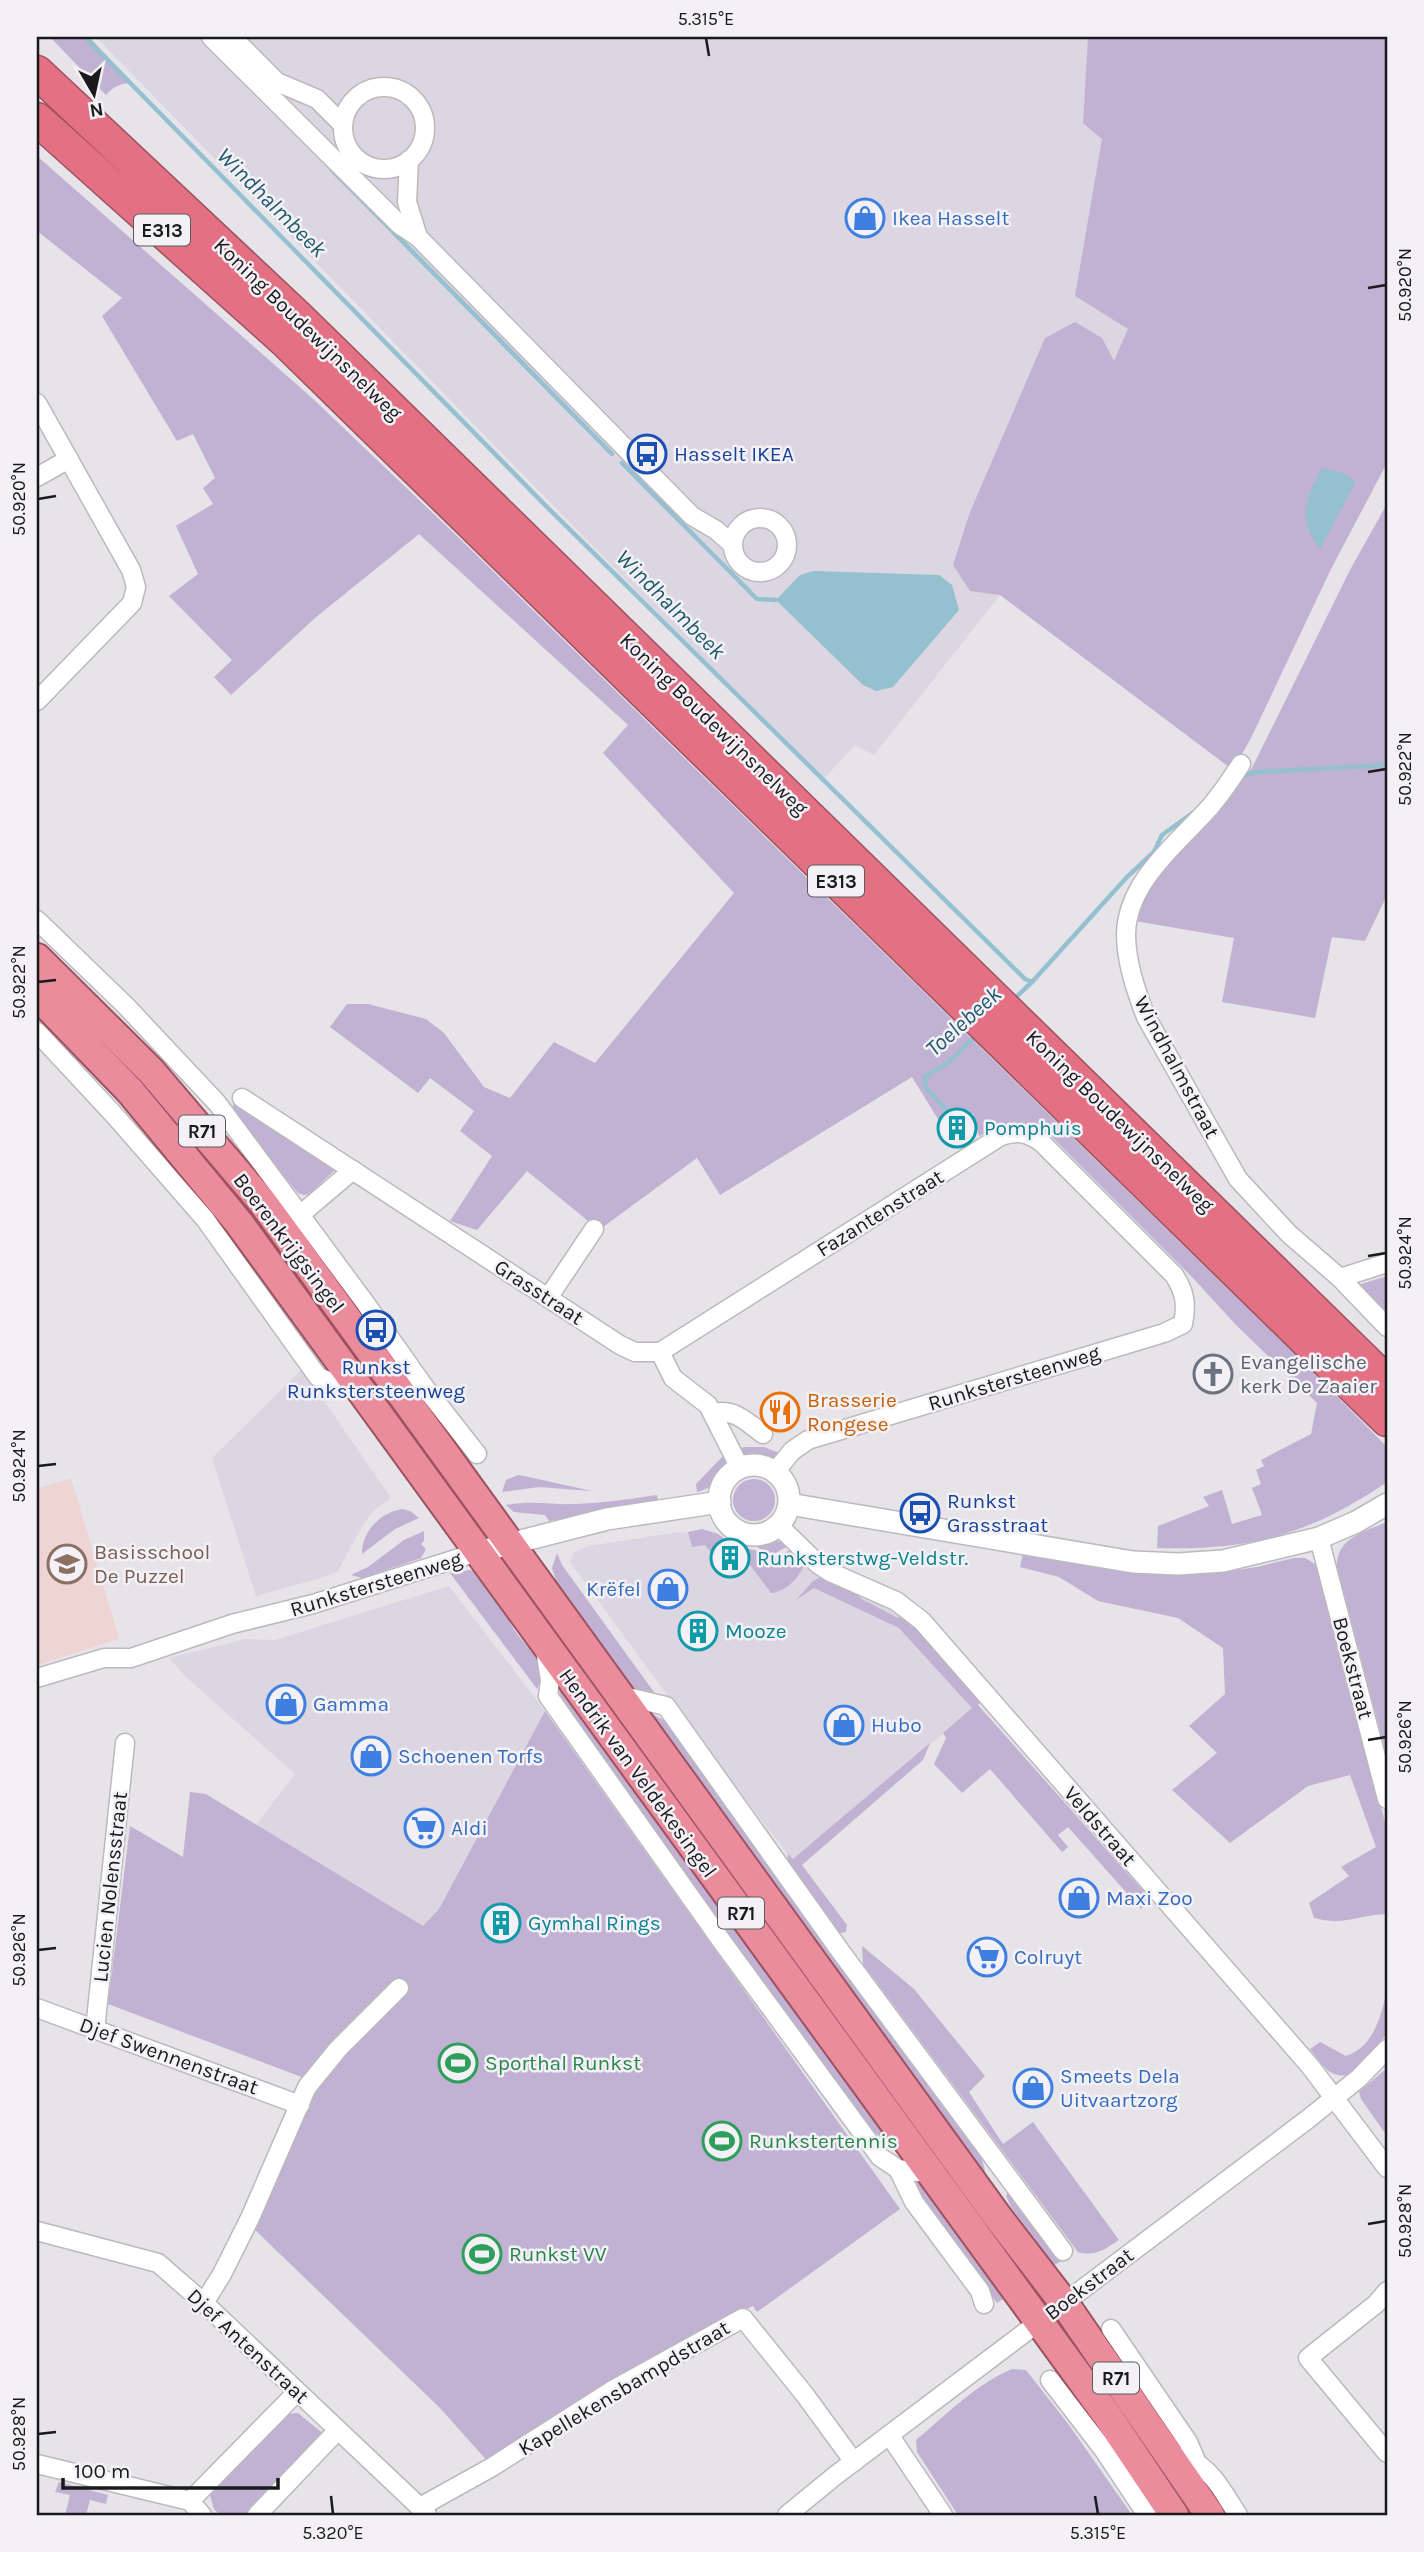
<svg xmlns="http://www.w3.org/2000/svg" width="1424" height="2552" viewBox="0 0 1424 2552" font-family="Karla,sans-serif">
<style>
.built{fill:#dbd6e2}
.education{fill:#eed4d2}
.green{fill:#c1b1d3}
.water{fill:#94c0d0}
.lines{fill:none;stroke-linecap:round;stroke-linejoin:round}
.stream{stroke:#94c0d0;stroke-width:4.5}
.minor-casing{stroke:#bcb9be;stroke-width:21}
.tertiary-casing{stroke:#bcb9be;stroke-width:24}
.trunk-casing{stroke:#9d525f;stroke-width:32}
.motorway-casing{stroke:#9d525f;stroke-width:35}
.minor{stroke:#fff;stroke-width:18}
.tertiary{stroke:#fff;stroke-width:21}
.trunk{stroke:#ea8c9c;stroke-width:28}
.motorway{stroke:#e47083;stroke-width:32}
.ticks{fill:none;stroke:#1a191b;stroke-width:2.5}
.labels{text-anchor:middle;stroke-width:5;stroke-linejoin:round;paint-order:stroke}
.shield{fill:#f3f1f6;stroke:#5b5a5d;stroke-width:2}
.shield-label{font-size:19px;font-weight:bold;fill:#1a191b}
.shop-label{font-size:21px;fill:#366cbe;stroke:#f3f1f6;text-anchor:start}
.street-label{font-size:21px;fill:#1a191b;stroke:#f3f1f6}
.transit-label{font-size:21px;fill:#164399;stroke:#f3f1f6;text-anchor:start}
.culture-label{font-size:21px;fill:#0d838f;stroke:#f3f1f6;text-anchor:start}
.worship-label{font-size:21px;fill:#5b616d;stroke:#f3f1f6;text-anchor:start}
.food-label{font-size:21px;fill:#c56008;stroke:#f3f1f6;text-anchor:start}
.education-label{font-size:21px;fill:#785e54;stroke:#f3f1f6;text-anchor:start}
.leisure-label{font-size:21px;fill:#27864d;stroke:#f3f1f6;text-anchor:start}
.water-label{font-size:23px;font-style:italic;fill:#215b6c;stroke:#f3f1f6}
.neatline{fill:none;stroke:#1a191b;stroke-width:2.5}
.ticks-label{font-size:18px;text-anchor:middle;fill:#1a191b}
</style>
<rect width="100%" height="100%" fill="#e6e3e9"/>
<!-- built -->
<g class="built">
<path d="M96,37H1088L1170,198L1076,297L1129,329L1017,577L1000,595L874,755L855,745L822,781Z"/>
<path d="M302,1369L391,1498L373,1511L362,1526L338,1571L321,1578L256,1596L212,1458Z"/>
<path d="M695,1532L757,1551L768,1559L777,1558L791,1550L807,1565L882,1599L916,1622L982,1701L792,1860L684,1718L570,1562L574,1552L589,1546L673,1533Z"/>
<path d="M449,1586L545,1711L439,1909L425,1929L256,1825L295,1774L184,1675L169,1658L245,1639L275,1640Z"/>
</g>
<!-- education -->
<path class="education" d="M71,1478L119,1639L37,1665V1489Z"/>
<!-- green -->
<g class="green">
<path d="M50,37H89L133,83C121,83 114,86 106,95Z"/>
<path d="M1088,37H1387V463L1331,569L1251,738L1233,770L1000,595L970,591L953,565L970,512L1045,338L1075,322L1102,338L1114,361L1128,329L1075,296L1102,139L1083,123Z"/>
<path d="M37,156L311,397L459,538L1313,1372L1387,1447V1482C1311,1534 1249,1551 1157,1548L1158,1526L1209,1506L1203,1497L1222,1490L1232,1524L1262,1515L1252,1488L1261,1484L1256,1470L1264,1466L1261,1460L1311,1434L1317,1403L1236,1325L1192,1277L1050,1135C1021,1116 1008,1124 979,1136L973,1113L946,1132L912,1077L720,1195L697,1158L599,1230L527,1171L477,1230L450,1221L492,1156L460,1131L474,1111L430,1078L418,1093L330,1027L347,1004H368L426,1019L444,1033L484,1087L510,1098L554,1042L595,1063L734,893L603,753L628,725L419,534L315,618L231,695L214,677L232,660L169,596L198,574L176,526L213,504L203,488L215,478L193,434L177,441L102,316L122,298L37,231Z"/>
<path d="M1387,504V895L1365,941L1332,937L1315,1018L1222,1002L1234,938L1135,921L1145,890L1252,768L1350,570Z"/>
<path d="M238,1104L336,1169L309,1194L304,1195L298,1193L232,1112L233,1105Z"/>
<path d="M1387,1276V1316L1358,1285Z"/>
<path d="M746,1447H764L782,1454C768,1463 750,1461 738,1448Z"/>
<path d="M725,1454C728,1474 716,1487 697,1492L696,1484Z"/>
<path d="M518,1475L524,1476L592,1491L539,1487L502,1492L506,1480Z"/>
<circle cx="754" cy="1500" r="21"/>
<path d="M657,1495L658,1500L549,1521L545,1515L514,1512L506,1505C532,1500 551,1505 576,1504C603,1503 630,1499 657,1495Z"/>
<path d="M402,1509L410,1511L419,1518L395,1529L362,1554C362,1531 380,1513 402,1509Z"/>
<path d="M1387,1522V1757L1337,1567C1336,1538 1364,1532 1387,1522Z"/>
<path d="M702,1529L718,1534L732,1544L733,1554H724L725,1562H737L736,1546L758,1551L769,1559L791,1550L805,1563C800,1577 786,1592 771,1593L750,1565L722,1566L705,1545L692,1547L688,1532Z"/>
<path d="M424,1531V1541L421,1544L426,1549L421,1558L362,1578L351,1575L368,1567L404,1540Z"/>
<path d="M776,1540L788,1546L772,1555L753,1545Z"/>
<path d="M557,1553L562,1565L656,1695L648,1691L631,1689L557,1584L552,1568Z"/>
<path d="M1023,1554L1134,1570L1211,1574L1257,1567L1294,1558H1305L1315,1564L1325,1579L1344,1663L1387,1830V1914C1357,1915 1344,1926 1314,1918L1309,1903L1349,1876L1341,1867L1376,1847L1350,1775L1308,1786L1230,1843L1172,1790L1217,1753L1189,1726L1225,1694L1223,1648L1178,1618L1098,1601L1059,1577L1020,1567Z"/>
<path d="M470,1570C498,1580 501,1610 515,1631C522,1642 534,1651 539,1663C544,1672 542,1680 537,1689L450,1573Z"/>
<path d="M823,1576L855,1589L860,1598L898,1618L901,1614L916,1626L981,1702L978,1705L1152,1901L1141,1909L1068,1827L1058,1835L1068,1847L1062,1852L990,1769L962,1793L934,1764L946,1738L943,1733L972,1708L899,1628L814,1588L796,1600L813,1581Z"/>
<path d="M561,1690L887,2137L894,2142L900,2152L869,2128L564,1710L559,1691Z"/>
<path d="M545,1711L900,2209L757,2312L753,2306L727,2318L490,2464L440,2408L253,2228L320,2084L108,2004L130,1826L183,1857L190,1792L206,1794L423,1926L439,1909Z"/>
<path d="M648,1712L669,1723L981,2155L985,2171L983,2173L666,1732L653,1726Z"/>
<path d="M930,1743L923,1760L802,1865L847,1925L846,1932L836,1934L787,1861L788,1854L793,1859Z"/>
<path d="M862,1946L914,1989L985,2076L969,2092L1003,2144L1033,2122L1119,2240C1105,2249 1095,2257 1078,2252L863,1964Z"/>
<path d="M1387,1990V2033L1356,2075C1328,2078 1327,2070 1310,2049L1320,2042L1346,2056C1374,2047 1381,2016 1387,1990Z"/>
<path d="M1387,2068V2136L1361,2099L1359,2092Z"/>
<path d="M917,2177L1003,2299L997,2303L918,2194L911,2183Z"/>
<path d="M1008,2191L1068,2258L1048,2268L1035,2239L1011,2207L1006,2196Z"/>
<path d="M1012,2369L1026,2370L1069,2425L1132,2515H958L917,2452L916,2440C946,2415 976,2384 1012,2369Z"/>
<path d="M298,2413L326,2436L249,2515H220L214,2509L210,2495L275,2423L287,2414Z"/>
<path d="M59,2482L108,2495L106,2504L90,2500L86,2515H65L70,2495L55,2492Z"/>
</g>
<!-- water -->
<g class="water">
<path d="M1322,468L1338,471L1356,481L1320,549C1297,520 1305,498 1322,468Z"/>
<path d="M814,571L939,575L952,585L959,610L893,687L876,691L863,685L776,600L800,575Z"/>
</g>
<g class="lines">
<!-- stream -->
<g class="stream">
<path d="M85,37L549,509L1025,979L1032,982L1127,877L1154,852L1162,835L1194,812"/>
<path d="M331,169L612,454"/>
<path d="M622,463L757,599L776,600"/>
<path d="M1245,775L1256,772L1387,765"/>
<path d="M1013,1000L1032,982"/>
<path d="M955,1119L926,1088L924,1077L948,1063L977,1035"/>
</g>
<defs>
<g id="minor">
<path d="M211,37L400,225L418,237L692,516L716,530L733,545"/>
<path d="M232,37L277,82L317,99L343,125"/>
<circle cx="384" cy="128" r="41"/>
<path d="M409,160L407,202L418,237"/>
<path d="M37,403L131,570L136,587L132,603L37,701"/>
<path d="M37,477L69,459"/>
<circle cx="760" cy="545" r="27"/>
<path d="M1241,764C1232,778 1221,794 1210,807C1178,843 1127,881 1126,934C1126,962 1136,991 1146,1017L1238,1179L1289,1234L1340,1278L1387,1327"/>
<path d="M37,920L126,1006L217,1103L366,1304L423,1385L477,1454"/>
<path d="M37,1032L116,1117L205,1219L318,1377L363,1393"/>
<path d="M242,1098L620,1345L635,1352H660L1001,1136C1018,1131 1026,1132 1041,1142L1174,1275C1185,1292 1187,1304 1183,1324L1164,1333L808,1440L792,1451L775,1472"/>
<path d="M300,1215L353,1170"/>
<path d="M1340,1278L1387,1263"/>
<path d="M548,1298L594,1229"/>
<path d="M660,1352L673,1378L708,1405L740,1468"/>
<path d="M713,1413C734,1408 747,1422 763,1434"/>
<path d="M778,1525L818,1564L830,1572L896,1601L922,1621L1310,2066L1387,2168"/>
<path d="M1319,1538L1387,1799"/>
<path d="M545,1649L550,1680L548,1696L723,1943L880,2157L898,2169L932,2174"/>
<path d="M37,1678L104,1658H131L232,1624L313,1604L478,1552"/>
<path d="M619,1695L666,1706L841,1952L1063,2251"/>
<path d="M37,2008L300,2105"/>
<path d="M95,2030L125,1743"/>
<path d="M898,2169L914,2202L980,2291L984,2304"/>
<path d="M37,2231L158,2263L204,2303L427,2514"/>
<path d="M1387,2291L1376,2304L1308,2358L1387,2453"/>
<path d="M204,2303L222,2274L250,2218L307,2087L338,2049L399,1988"/>
<path d="M1111,2329L1188,2442L1197,2463"/>
<path d="M1050,2380L1103,2449L1147,2515"/>
<path d="M890,2436L943,2515"/>
<path d="M1189,2459C1213,2470 1224,2494 1238,2515"/>
<path d="M37,2464L190,2501L202,2515"/>
<path d="M190,2501L297,2392"/>
<path d="M420,2507L492,2467L611,2391L743,2318L805,2395L854,2462"/>
<path d="M257,2515L338,2430"/>
<path d="M787,2515L836,2475L1308,2119L1359,2078L1387,2049"/>
</g>
<g id="tertiary">
<circle cx="754" cy="1500" r="35"/>
<path d="M789,1504L1133,1562L1178,1564L1223,1561L1319,1538L1356,1522L1387,1504"/>
<path d="M478,1552L607,1519L720,1502"/>
</g>
<g id="trunk">
<path d="M37,958L151,1071L263,1203L997,2216L1064,2303L1210,2515"/>
<path d="M37,995L130,1091L239,1223L1107,2415L1174,2515"/>
</g>
<g id="motorway">
<path d="M37,72L298,317L1387,1382"/>
<path d="M37,119L286,342L1387,1420"/>
</g>
</defs>
<!-- minor casing -->
<use href="#minor" class="minor-casing"/>
<!-- tertiary casing -->
<use href="#tertiary" class="tertiary-casing"/>
<!-- trunk casing -->
<use href="#trunk" class="trunk-casing"/>
<!-- motorway casing -->
<use href="#motorway" class="motorway-casing"/>
<!-- minor -->
<use href="#minor" class="minor"/>
<!-- tertiary -->
<use href="#tertiary" class="tertiary"/>
<!-- trunk -->
<use href="#trunk" class="trunk"/>
<!-- motorway -->
<use href="#motorway" class="motorway"/>
</g>
<!-- ticks -->
<path class="ticks" d="M706,38L709,56M1368,288L1386,285M38,499L56,496M1368,772L1386,769M38,982L56,980M1368,1256L1386,1253M38,1466L56,1464M1368,1740L1386,1737M38,1950L56,1948M1368,2224L1386,2221M38,2434L56,2432M331,2496L333,2514M1095,2496L1098,2514"/>
<!-- icons -->
<defs>
<symbol id="shop-ring" viewBox="-11 -11 22 22"><circle r="9.5" fill="#f3f1f6" stroke="#3f7fe0" stroke-width="1.5"/><path d="M-5-2.5h2.3a2.7 3.5 0 0 1 5.4 0H5L5.5 6h-11ZM-1.5-2.5h3a1.5 2.3 0 0 0-3 0Z" fill="#3f7fe0"/></symbol>
<symbol id="bus-ring" viewBox="-11 -11 22 22"><circle r="9.5" fill="#f3f1f6" stroke="#1a4fb4" stroke-width="1.5"/><path d="M-5-6H5V4H4V6H2V4H-2V6H-4V4H-5ZM-3.5-4V0h7V-4ZM-3.5 1.2v1.5H-2V1.2ZM2 1.2v1.5H3.5V1.2Z" fill="#1a4fb4"/></symbol>
<symbol id="building-ring" viewBox="-11 -11 22 22"><circle r="9.5" fill="#f3f1f6" stroke="#0f9aa8" stroke-width="1.5"/><path d="M-4-6H4V6H1V3H-1V6H-4ZM-2.5-4.3h1.7v1.8h-1.7ZM.8-4.3h1.7v1.8H.8ZM-2.5-1h1.7V.8h-1.7ZM.8-1h1.7V.8H.8Z" fill="#0f9aa8"/></symbol>
<symbol id="church-ring" viewBox="-11 -11 22 22"><circle r="9.5" fill="#f3f1f6" stroke="#6b7280" stroke-width="1.5"/><path d="M-1.2-6h2.4v3.5h3.3v2.4h-3.3V6h-2.4V-.1h-3.3v-2.4h3.3Z" fill="#6b7280"/></symbol>
<symbol id="restaurant-ring" viewBox="-11 -11 22 22"><circle r="9.5" fill="#f3f1f6" stroke="#e8710a" stroke-width="1.5"/><path d="M-5-6h1v4h1v-4h1v4h1v-4h1v5L-1.5 .5V6h-2V.5L-5-1ZM5-6V6H3V1.5H1.5Q1.5-4 5-6Z" fill="#e8710a"/></symbol>
<symbol id="school-ring" viewBox="-11 -11 22 22"><circle r="9.5" fill="#f3f1f6" stroke="#8d6e63" stroke-width="1.5"/><path d="M0-5L7-2L0 1L-7-2ZM-4 1L0 2.5L4 1V4Q0 6-4 4Z" fill="#8d6e63"/></symbol>
<symbol id="supermarket-ring" viewBox="-11 -11 22 22"><circle r="9.5" fill="#f3f1f6" stroke="#3f7fe0" stroke-width="1.5"/><path d="M-6-5.5h2.5l.6 2H6L4.5 2H-2.5L-4.4-4H-6ZM-1.5 3.2a1.3 1.3 0 1 0 .1 0ZM3 3.2a1.3 1.3 0 1 0 .1 0Z" fill="#3f7fe0"/></symbol>
<symbol id="stadium-ring" viewBox="-11 -11 22 22"><circle r="9.5" fill="#f3f1f6" stroke="#2e9e5b" stroke-width="1.5"/><path d="M0-5a6.5 5 0 1 0 0 10a6.5 5 0 1 0 0-10ZM-3.5-1.8h7v3.6h-7Z" fill="#2e9e5b"/></symbol>
</defs>
<g fill-rule="evenodd">
<use href="#shop-ring" x="843" y="196" width="44" height="44"/>
<use href="#bus-ring" x="625" y="432" width="44" height="44"/>
<use href="#building-ring" x="935" y="1106" width="44" height="44"/>
<use href="#bus-ring" x="354" y="1308" width="44" height="44"/>
<use href="#church-ring" x="1191" y="1352" width="44" height="44"/>
<use href="#restaurant-ring" x="758" y="1390" width="44" height="44"/>
<use href="#bus-ring" x="898" y="1491" width="44" height="44"/>
<use href="#building-ring" x="708" y="1536" width="44" height="44"/>
<use href="#school-ring" x="45" y="1542" width="44" height="44"/>
<use href="#shop-ring" x="646" y="1567" width="44" height="44"/>
<use href="#building-ring" x="676" y="1609" width="44" height="44"/>
<use href="#shop-ring" x="264" y="1682" width="44" height="44"/>
<use href="#shop-ring" x="822" y="1703" width="44" height="44"/>
<use href="#shop-ring" x="349" y="1734" width="44" height="44"/>
<use href="#supermarket-ring" x="402" y="1806" width="44" height="44"/>
<use href="#shop-ring" x="1057" y="1876" width="44" height="44"/>
<use href="#building-ring" x="479" y="1901" width="44" height="44"/>
<use href="#supermarket-ring" x="965" y="1935" width="44" height="44"/>
<use href="#stadium-ring" x="436" y="2041" width="44" height="44"/>
<use href="#shop-ring" x="1011" y="2066" width="44" height="44"/>
<use href="#stadium-ring" x="700" y="2119" width="44" height="44"/>
<use href="#stadium-ring" x="460" y="2232" width="44" height="44"/>
</g>
<g class="labels">
<!-- shield labels -->
<g class="shield">
<rect x="134" y="214.5" width="56" height="31" rx="5"/>
<rect x="808" y="865.5" width="56" height="31" rx="5"/>
<rect x="179" y="1115.5" width="46" height="31" rx="5"/>
<rect x="718" y="1897.5" width="46" height="31" rx="5"/>
<rect x="1093" y="2362.5" width="46" height="31" rx="5"/>
</g>
<g class="shield-label">
<text x="162" y="237">E313</text>
<text x="836" y="888">E313</text>
<text x="202" y="1138">R71</text>
<text x="741" y="1920">R71</text>
<text x="1116" y="2385">R71</text>
</g>
<!-- shop labels -->
<g class="shop-label">
<text x="892" y="225">Ikea Hasselt</text>
<text x="641" y="1596" text-anchor="end">Krëfel</text>
<text x="313" y="1711">Gamma</text>
<text x="871" y="1732">Hubo</text>
<text x="398" y="1763">Schoenen Torfs</text>
<text x="451" y="1835">Aldi</text>
<text x="1106" y="1905">Maxi Zoo</text>
<text x="1014" y="1964">Colruyt</text>
<text x="1060" y="2083">Smeets Dela<tspan x="1060" dy="24">Uitvaartzorg</tspan></text>
</g>
<!-- street labels -->
<g class="street-label">
<text transform="translate(308 329) rotate(44)" y="7">Koning Boudewijnsnelweg</text>
<text transform="translate(714 724) rotate(44)" y="7">Koning Boudewijnsnelweg</text>
<text transform="translate(1177 1067) rotate(62)" y="7">Windhalmstraat</text>
<text transform="translate(1120 1121) rotate(44)" y="7">Koning Boudewijnsnelweg</text>
<text transform="translate(880 1213) rotate(-32)" y="7">Fazantenstraat</text>
<text transform="translate(289 1243) rotate(53)" y="7">Boerenkrijgsingel</text>
<text transform="translate(539 1292) rotate(33)" y="7">Grasstraat</text>
<text transform="translate(1014 1378) rotate(-17)" y="7">Runkstersteenweg</text>
<text transform="translate(376 1584) rotate(-17)" y="7">Runkstersteenweg</text>
<text transform="translate(1353 1668) rotate(75)" y="7">Boekstraat</text>
<text transform="translate(638 1773) rotate(54)" y="7">Hendrik van Veldekesingel</text>
<text transform="translate(1100 1826) rotate(49)" y="7">Veldstraat</text>
<text transform="translate(110 1887) rotate(-84)" y="7">Lucien Nolensstraat</text>
<text transform="translate(169 2056) rotate(20)" y="7">Djef Swennenstraat</text>
<text transform="translate(1089 2284) rotate(-37)" y="7">Boekstraat</text>
<text transform="translate(248 2346) rotate(43)" y="7">Djef Antenstraat</text>
<text transform="translate(624 2388) rotate(-31)" y="7">Kapellekensbampdstraat</text>
</g>
<!-- transit labels -->
<g class="transit-label">
<text x="674" y="461">Hasselt IKEA</text>
<text x="376" y="1374" text-anchor="middle">Runkst<tspan x="376" dy="24">Runkstersteenweg</tspan></text>
<text x="947" y="1508">Runkst<tspan x="947" dy="24">Grasstraat</tspan></text>
</g>
<!-- culture labels -->
<g class="culture-label">
<text x="984" y="1135">Pomphuis</text>
<text x="757" y="1565">Runksterstwg-Veldstr.</text>
<text x="725" y="1638">Mooze</text>
<text x="528" y="1930">Gymhal Rings</text>
</g>
<!-- worship labels -->
<g class="worship-label">
<text x="1240" y="1369">Evangelische<tspan x="1240" dy="24">kerk De Zaaier</tspan></text>
</g>
<!-- food labels -->
<g class="food-label">
<text x="807" y="1407">Brasserie<tspan x="807" dy="24">Rongese</tspan></text>
</g>
<!-- education labels -->
<g class="education-label">
<text x="94" y="1559">Basisschool<tspan x="94" dy="24">De Puzzel</tspan></text>
</g>
<!-- leisure labels -->
<g class="leisure-label">
<text x="485" y="2070">Sporthal Runkst</text>
<text x="749" y="2148">Runkstertennis</text>
<text x="509" y="2261">Runkst VV</text>
</g>
<!-- water labels -->
<g class="water-label">
<text transform="translate(272 202) rotate(45)" y="8">Windhalmbeek</text>
<text transform="translate(671 604) rotate(45)" y="8">Windhalmbeek</text>
<text transform="translate(963 1021) rotate(-42)" y="8">Toelebeek</text>
</g>
</g>
<!-- border -->
<rect width="1424" height="2552" fill="none" stroke="#f3f1f6" stroke-width="77"/>
<!-- north arrow -->
<g transform="translate(94 94) rotate(171)" stroke="#f3f1f6" stroke-width="5" paint-order="stroke">
<path d="M0-5L12 26L0 18L-12 26Z" fill="#1a191b"/>
<text y="-10" font-size="19" font-weight="bold" text-anchor="middle" fill="#1a191b">N</text>
</g>
<!-- scale -->
<path d="M63 2478v10h215v-10" fill="none" stroke="#1a191b" stroke-width="3.5"/>
<text x="74" y="2478" font-size="21" fill="#1a191b" stroke="#f3f1f6" stroke-width="5" paint-order="stroke">100 m</text>
<rect x="38" y="38" width="1348" height="2476" class="neatline"/>
<g class="ticks-label">
<text x="706" y="25">5.315°E</text>
<text transform="translate(1405 285) rotate(-90)" y="6">50.920°N</text>
<text transform="translate(19 499) rotate(-90)" y="6">50.920°N</text>
<text transform="translate(1405 769) rotate(-90)" y="6">50.922°N</text>
<text transform="translate(19 982) rotate(-90)" y="6">50.922°N</text>
<text transform="translate(1405 1253) rotate(-90)" y="6">50.924°N</text>
<text transform="translate(19 1466) rotate(-90)" y="6">50.924°N</text>
<text transform="translate(1405 1737) rotate(-90)" y="6">50.926°N</text>
<text transform="translate(19 1950) rotate(-90)" y="6">50.926°N</text>
<text transform="translate(1405 2221) rotate(-90)" y="6">50.928°N</text>
<text transform="translate(19 2434) rotate(-90)" y="6">50.928°N</text>
<text x="333" y="2539">5.320°E</text>
<text x="1098" y="2539">5.315°E</text>
</g>
</svg>
